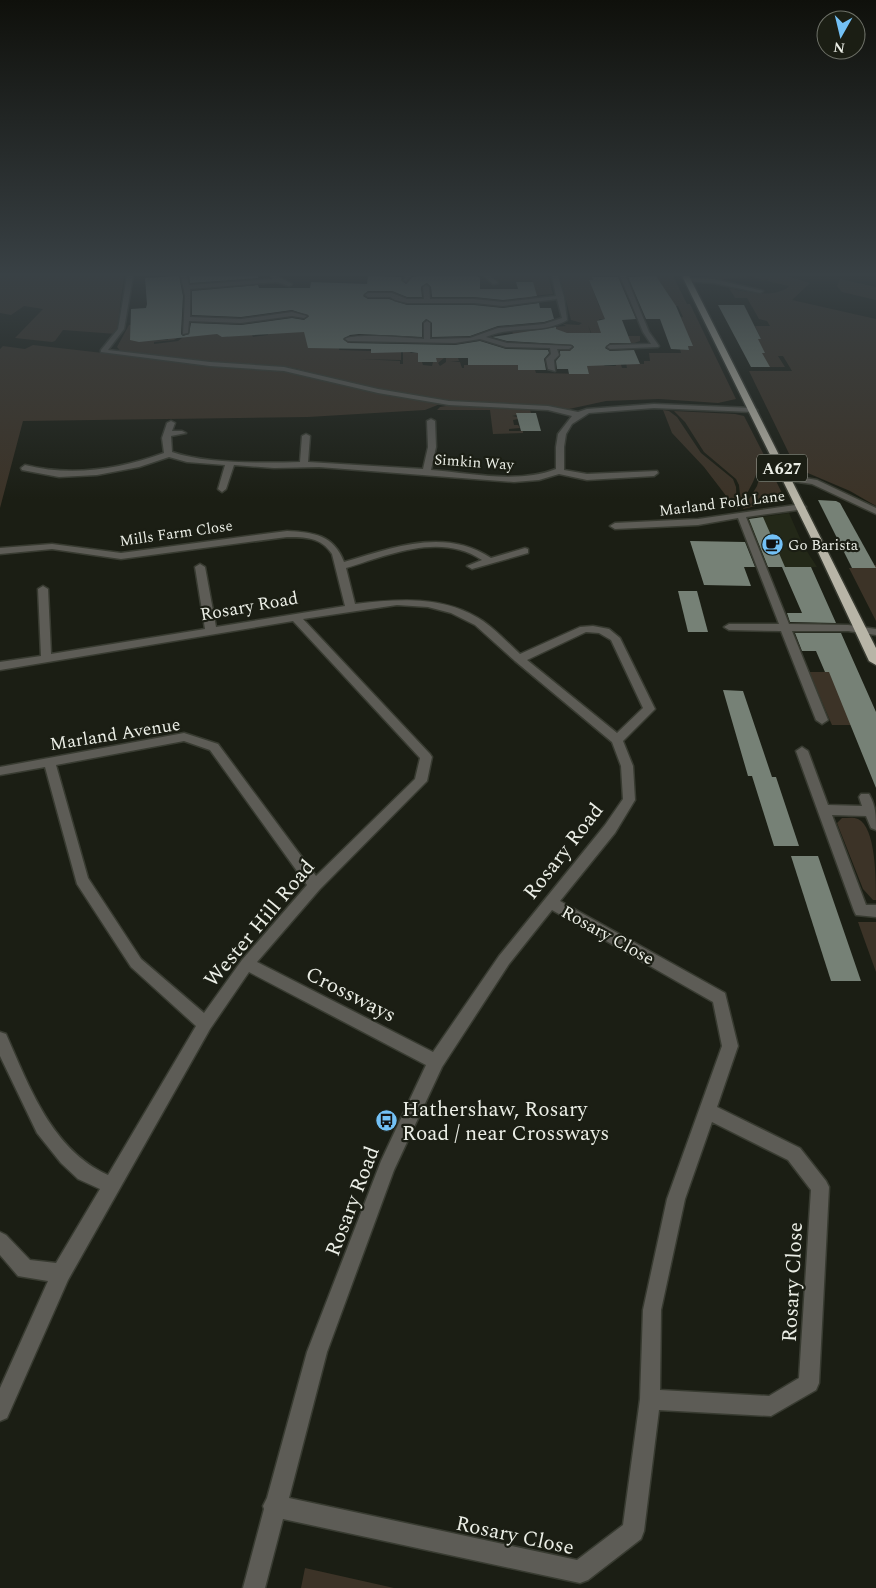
<svg xmlns="http://www.w3.org/2000/svg" width="876" height="1588" viewBox="0 0 876 1588" font-family="Spectral,serif">
<style>
.built{fill:#232818}
.green{fill:#3c3327}
.building{fill:#768176}
.lines{fill:none;stroke-linecap:round;stroke-linejoin:round}
.minor-casing{stroke:#383b31;stroke-width:3}
.highway-casing{stroke:#383b31;stroke-width:3}
.minor{fill:#5d5c56;fill-rule:evenodd}
.highway{fill:#b8b5a7;fill-rule:evenodd}
.labels{text-anchor:middle;stroke-width:4.5;stroke-linejoin:round;paint-order:stroke}
.far-street-label{font-size:15px;fill:#ebeee6;stroke:#1b1e14}
.far-poi-label{font-size:15px;fill:#ebeee6;stroke:#1b1e14;text-anchor:start}
.shield{fill:#1b1e14;stroke:#adb0a7;stroke-width:1}
.shield-label{font-size:16px;font-weight:bold;fill:#ebeee6}
.street-label{font-size:18px;fill:#ebeee6;stroke:#1b1e14}
.near-street-label{font-size:21px;fill:#ebeee6;stroke:#1b1e14}
.near-poi-label{font-size:21px;fill:#ebeee6;stroke:#1b1e14;text-anchor:start}
</style>
<rect width="100%" height="100%" fill="#1b1e14"/>
<!-- built -->
<path class="built" d="M789,513L803,545L817,567H768L748,519Z"/>
<!-- green -->
<g class="green">
<path d="M0,276H124L117,331L116,334L63,330L55,341L52,342L15,338L43,309L24,306L11,315L0,313Z"/>
<path d="M492,276H548L553,294L531,296L534,299L523,301L520,291L534,289L532,280H496Z"/>
<path d="M560,276H593V280H589L599,306L610,319H599V321L628,336H640V341L634,343L596,344L588,325L594,343L588,350L559,351L576,348V344L558,345L513,335L512,330L566,326L563,324L579,325L582,323L571,320Z"/>
<path d="M656,276H673L687,304H690L736,399L718,403L659,399L606,401L569,409L549,406L486,405L443,401L377,389L294,368L212,363L122,353L117,347L129,325L143,324L141,335L130,336L135,341L168,340V335L180,336L174,340L154,342V344L178,341L186,335L217,332L218,335H222V337H228V334L252,335L253,337L268,335V333L300,332L299,328L331,341L351,340L350,344L340,342L339,350L401,352V360L360,359L400,361V364H403V345L411,353H418V362H422L423,365L432,366L433,362H436L433,358H444L438,363L440,366L446,362V358H458L459,361L450,362H460L462,368H464V365H487L516,352L519,370H535L536,373L589,374L583,352L605,366H616L615,361L618,355L622,368H627L626,363L644,364V361H650L649,353H681L680,349L689,350L688,346H693L663,329L683,320H660L683,317L678,306H669L665,292H668L661,290L659,285L663,284L658,283Z"/>
<path d="M707,276H787L810,283L792,300L876,319V506L850,491L796,468L749,371H792L783,356H778L785,367H769L760,353H765L751,339H761L755,326H770L767,321L759,319L747,298H735L729,288C746,292 777,299 789,286L767,281L769,279L759,281L761,279L749,276L747,278C733,275 720,284 707,276Z"/>
<path d="M840,279L876,287V300L842,292L837,286Z"/>
<path d="M33,345L208,365L287,371L440,404L425,410L308,417L23,421L0,508V349L3,346L25,349Z"/>
<path d="M452,405L530,410L531,413H517V415L512,416L518,417V419L513,420L514,425H518L520,428L509,429V431H523V433L493,434L490,410H437L440,407Z"/>
<path d="M663,410L669,411L677,417L701,453L733,479L736,487L737,510L704,467L672,433Z"/>
<path d="M674,411L735,414L744,416L764,455L753,482L741,505L739,485L736,479L704,452L685,422Z"/>
<path d="M765,459L785,499L743,509L757,486Z"/>
<path d="M874,565H876V621L849,568H875Z"/>
<path d="M809,672H837L858,725H832Z"/>
<path d="M842,818C847,818 854,817 858,819C876,827 876,880 876,900H873L863,889L837,823Z"/>
<path d="M858,922H876V972Z"/>
<path d="M305,1568L394,1588H301Z"/>
</g>
<!-- building -->
<g class="building">
<path d="M179,276L183,296L181,334L183,336L189,334L191,323L241,325L292,318L304,320L309,316L292,310L241,317L192,315V291L258,285L259,288H310L311,282L367,284L368,276L402,277L401,280L406,284L412,277L421,276H477L480,278V289H518L516,282H533L537,296L503,300L474,297H432L431,287L427,283L421,287L422,297H407L392,291H368L363,296L368,299H389L407,305H474L503,308L539,303L540,308H551L554,319L544,322L498,326L470,336L432,337V323L426,319L422,323V337L359,334L350,335L343,339L348,343L455,345L480,341L506,349L548,350L549,353L544,359L546,370H518V365H468V358H436L437,362H418V353L411,352L371,353V349L308,348L304,332L222,337L217,334L139,342L130,340L131,309L146,308L147,304L145,278Z"/>
<path d="M189,276H258V278L190,283Z"/>
<path d="M656,276L676,306L693,346H688L689,350L671,349L660,319H646L628,277Z"/>
<path d="M592,277H618L636,319L622,320L631,343H610L605,348L610,351L634,350L640,364L587,366L589,374H569L568,369H557L556,361L560,356V351H570L574,347L572,345L507,341L492,337L556,327V329L567,333H601L597,321L605,319L589,280H593Z"/>
<path d="M718,305H744L761,339H758L765,353H762L770,367H751Z"/>
<path d="M516,413H536L541,431H521Z"/>
<path d="M818,500L836,501L840,503L876,568H852Z"/>
<path d="M763,517L785,567H768L749,519Z"/>
<path d="M690,541L745,542L755,567H744L751,586L704,585Z"/>
<path d="M782,567H811L836,623L790,622L787,613H802Z"/>
<path d="M678,591H697L708,632H688Z"/>
<path d="M795,633H841L876,712V788L829,672H825L816,651H802Z"/>
<path d="M723,690L743,691L772,777H776L799,846H774L752,776H748Z"/>
<path d="M791,856H818L861,981H831Z"/>
</g>
<g class="lines">
<defs>
<g id="minor">
<path d="M127,276H133L124,329L108,350L210,362L284,367L378,389L449,401L548,406L578,412L587,409L654,404L753,408L757,410L753,412L654,408L589,413L572,424L566,434L564,447V470L587,474L657,471L658,473L654,476L587,480L559,474L539,480L514,482L319,467L274,468L234,465L226,489L222,492L218,489L225,465L187,462L169,457L139,467L97,475L59,477L22,470L21,468L25,465C72,477 120,469 164,453L162,438L167,423L171,421L175,423L172,431H182L186,433L171,436L172,452C206,464 264,463 300,462L302,436L306,434L310,436L308,462L423,469L428,447L427,421L431,419L435,421L436,447L431,470C471,473 518,484 556,469V447L558,434L572,416L548,410L449,405L378,393L284,371L210,366L101,352V350L118,329Z"/>
<path d="M181,276H187L189,285L273,279L271,276H277L292,284L289,286L277,282L190,289V317L241,319L292,312L307,316L304,318L292,316L241,323L189,321L188,333L183,334L185,296Z"/>
<path d="M405,276H411L406,282L403,280Z"/>
<path d="M484,276H491L498,283L493,284Z"/>
<path d="M552,276H558L564,297L567,320C542,335 512,325 486,337L507,343L571,346L572,347L569,349H557L559,355L554,360L555,371L548,369L546,359L551,354L550,348L506,347L480,339L455,343L348,341L345,339C354,333 409,338 424,339V323L427,321L430,323V339L470,338L498,328L544,324L562,318L557,299L503,306L474,303H407L395,300L390,297H368L365,295L368,293H392L407,299H424L423,287L426,285L429,287L430,299H474L503,302L556,296Z"/>
<path d="M620,276H626L649,332L659,346L658,347L610,349L607,347L610,345L651,344L643,332Z"/>
<path d="M687,278L714,279L763,291L760,293L714,283L685,281Z"/>
<path d="M787,475L817,480L876,508V514L812,484L784,480V476Z"/>
<path d="M802,504L806,507L805,509L746,517L789,624L848,625L876,629V635L848,631H792L828,720L822,724L816,720L781,631L729,630L724,627L729,624H779L738,518L698,525L615,529L610,526L615,523L698,519Z"/>
<path d="M287,531C313,532 334,535 344,562C392,548 444,527 491,558L525,548L528,549V553L472,569L467,566L482,560C440,532 389,555 346,568L355,604C398,599 444,595 483,621C496,630 508,643 520,654L580,627L593,626L609,629L620,638L655,709L623,741L633,766L635,800L615,833L560,901L725,993L738,1046L717,1107L800,1148L826,1181L829,1187L819,1383L816,1390L771,1416L659,1410L644,1531L641,1539L588,1580L580,1583L283,1519L265,1588H243L264,1509L263,1506L267,1498L307,1352L381,1161L426,1065L249,972L210,1029L68,1280L7,1418L0,1421V1388L48,1281L18,1276L0,1255V1232L6,1235L30,1260L56,1263L100,1189L78,1179L61,1163L37,1133L0,1056V1032L6,1034C29,1086 52,1150 108,1175L196,1026L131,967L77,884L45,767L0,775V767L184,733L218,744L316,876L415,779L420,758L293,621L0,670V662L41,656L38,589L43,586L48,589L51,654L205,629L195,567L200,564L205,567L216,627L345,606L332,554C321,537 305,537 287,537L121,559L52,549L0,554V548L52,544L121,553ZM397,605L428,607L451,613L475,625L515,661L612,742L621,766L623,799L605,825L499,956L433,1052L257,962L320,889L427,781L432,757L430,754L303,619ZM586,632L599,633L611,640L643,708L617,733L527,660ZM184,741L210,750L307,885L242,960L204,1013L141,959L88,878L56,765ZM552,910L713,1002L722,1046L667,1199L643,1310L640,1399L623,1525L577,1560L289,1498L327,1352L394,1170L442,1067L509,964ZM712,1122L788,1160L811,1190L799,1378L769,1396L660,1390L661,1310L685,1199Z"/>
<path d="M802,747L808,751L828,805L862,806L859,797L861,794H869C876,806 876,816 876,830L871,828L866,816L832,815L866,905H876V917L856,915L854,911L796,751Z"/>
</g>
<path id="highway" d="M682,276H689L876,648V665L869,661L819,554Z"/>
</defs>
<!-- minor casing -->
<use href="#minor" class="minor-casing"/>
<!-- highway casing -->
<use href="#highway" class="highway-casing"/>
<!-- minor -->
<use href="#minor" class="minor"/>
<!-- highway -->
<use href="#highway" class="highway"/>
</g>
<!-- sky -->
<linearGradient id="sky" x2="0" y2="1"><stop stop-color="#0f100b"/><stop offset="0.55" stop-color="#394145"/><stop offset="1" stop-color="#394145" stop-opacity="0"/></linearGradient>
<rect width="876" height="499" fill="url(#sky)"/>
<!-- icons -->
<defs>
<symbol id="cafe-disc" viewBox="-11 -11 22 22"><circle r="9.5" fill="#73c1f6" stroke="#1b1e14"/><path d="M-5.5-4.5H6V0H3Q3 3.5 0 3.5H-2.5Q-5.5 3.5-5.5 0ZM3-3.2v2h1.7v-2ZM-6 4.5H4V6H-6Z" fill="#111"/></symbol>
<symbol id="bus-disc" viewBox="-11 -11 22 22"><circle r="9.5" fill="#73c1f6" stroke="#1b1e14"/><path d="M-5-6H5V4H4V6H2V4H-2V6H-4V4H-5ZM-3.5-4V0h7V-4ZM-3.5 1.2v1.5H-2V1.2ZM2 1.2v1.5H3.5V1.2Z" fill="#111"/></symbol>
</defs>
<g fill-rule="evenodd">
<use href="#cafe-disc" x="760" y="532" width="25" height="25"/>
<use href="#bus-disc" x="374" y="1108" width="25" height="25"/>
</g>
<g class="labels">
<!-- far-street labels -->
<g class="far-street-label">
<text transform="translate(474 462) rotate(4)" y="5">Simkin Way</text>
<text transform="translate(722 503) rotate(-7)" y="5">Marland Fold Lane</text>
<text transform="translate(176 533) rotate(-8)" y="5">Mills Farm Close</text>
</g>
<!-- far-poi labels -->
<g class="far-poi-label">
<text x="788" y="550">Go Barista</text>
</g>
<!-- shield labels -->
<rect class="shield" x="757" y="454.5" width="50" height="27" rx="4"/>
<g class="shield-label">
<text x="782" y="474">A627</text>
</g>
<!-- street labels -->
<g class="street-label">
<text transform="translate(249 606) rotate(-10)" y="6">Rosary Road</text>
<text transform="translate(115 734) rotate(-9)" y="6">Marland Avenue</text>
<text transform="translate(608 935) rotate(29)" y="6">Rosary Close</text>
</g>
<!-- near-street labels -->
<g class="near-street-label">
<text transform="translate(563 851) rotate(-52)" y="7">Rosary Road</text>
<text transform="translate(259 923) rotate(-50)" y="7">Wester Hill Road</text>
<text transform="translate(351 994) rotate(27)" y="7">Crossways</text>
<text transform="translate(352 1201) rotate(-69)" y="7">Rosary Road</text>
<text transform="translate(792 1282) rotate(-87)" y="7">Rosary Close</text>
<text transform="translate(515 1535) rotate(12)" y="7">Rosary Close</text>
</g>
<!-- near-poi labels -->
<g class="near-poi-label">
<text x="402" y="1116">Hathershaw, Rosary<tspan x="402" dy="24">Road / near Crossways</tspan></text>
</g>
</g>
<!-- north arrow -->
<g transform="translate(841 35) rotate(188)"><circle r="24" fill="#1b1e14" stroke="#6e7168"/>
<path d="M0-4L9 19L0 12L-9 19Z" fill="#73c1f6"/>
<text y="-8" font-size="14" font-weight="bold" text-anchor="middle" fill="#ebeee6">N</text>
</g>
</svg>
